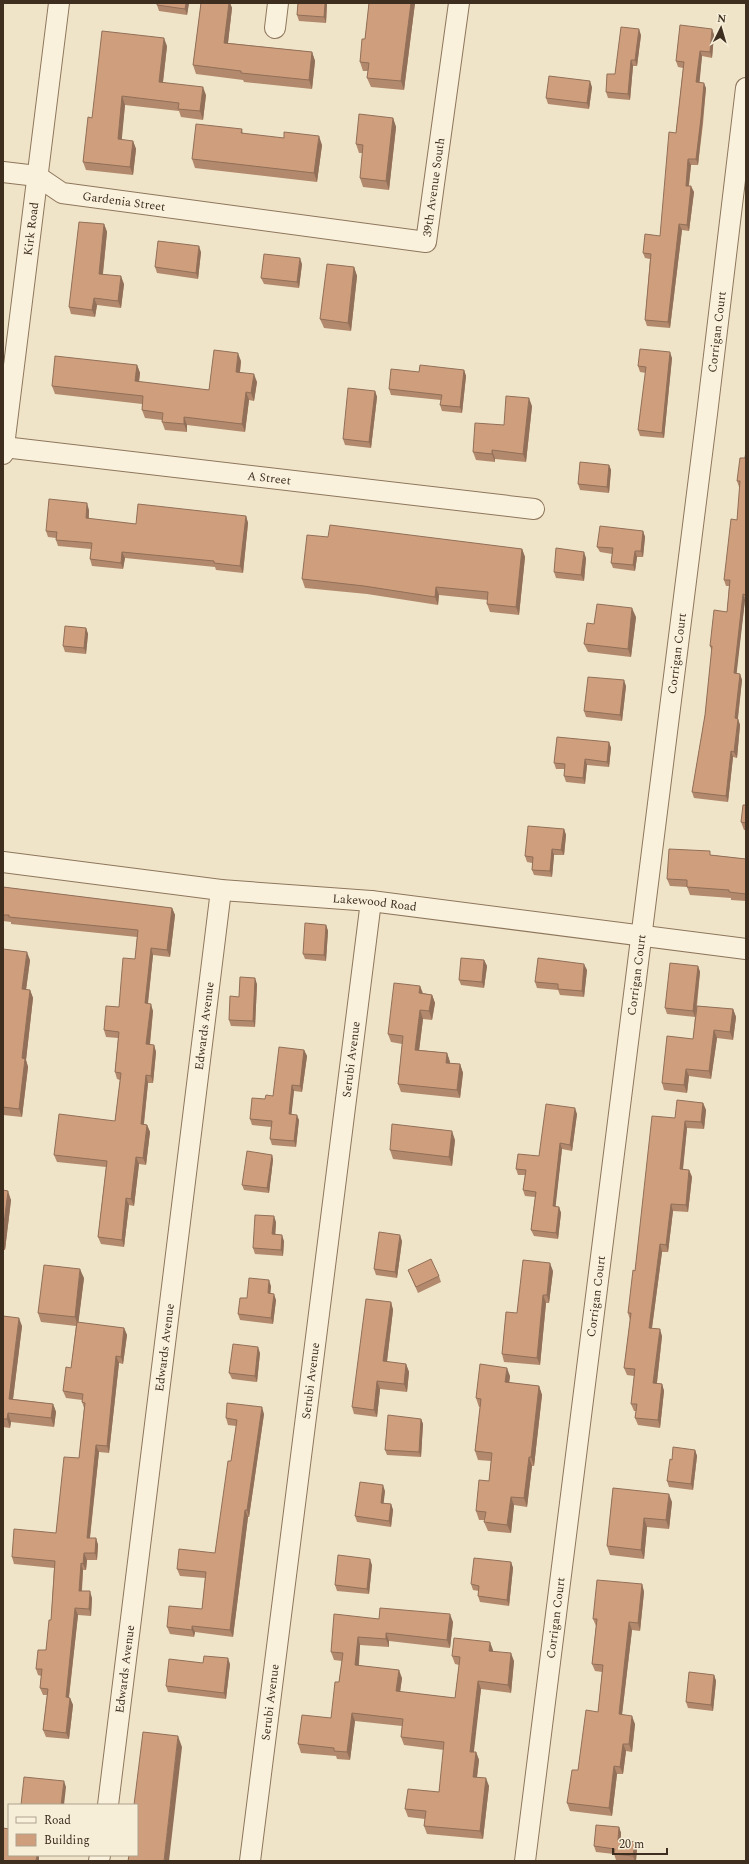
<svg xmlns="http://www.w3.org/2000/svg" width="749" height="1864" viewBox="0 0 749 1864" font-family="Spectral,serif">
<style>
.lines{fill:none;stroke-linecap:round;stroke-linejoin:round}
.minor-casing{stroke:#8d765c;stroke-width:22}
.minor{stroke:#faf1dc;stroke-width:20}
.wall{fill:#b2896c}
.shaded-wall{fill:#916f58}
.building{fill:#cf9f7d;stroke:#916f58}
.labels{text-anchor:middle;stroke-width:3.5;stroke-linejoin:round;paint-order:stroke}
.street-label{font-size:12px;fill:#3d2e20;stroke:#f7eed8}
</style>
<rect width="100%" height="100%" fill="#f0e4c8"/>
<g class="lines">
<defs>
<g id="minor">
<path d="M275,28L278,3"/>
<path id="s1" d="M3,172L37,176L62,193L426,242L459,3"/>
<path id="s2" d="M4,447L534,509"/>
<path id="s3" d="M3,454L59,3"/>
<path id="s4" d="M3,862L221,890L371,901L746,949"/>
<path id="s5" d="M108,1805L221,890"/>
<path d="M99,1861L100,1855"/>
<path id="s6" d="M250,1861L371,901"/>
<path id="s7" d="M525,1861L707,414L746,88"/>
</g>
</defs>
<!-- minor casing -->
<use href="#minor" class="minor-casing"/>
<!-- minor -->
<use href="#minor" class="minor"/>
</g>
<!-- wall -->
<g class="wall">
<path d="M157,3H189L187,15L159,11L157,5Z"/>
<path d="M201,3H230L232,8L228,43L312,52L315,61L312,89L244,82L243,80L196,74L193,65Z"/>
<path d="M298,3H327L326,23L299,21L297,15Z"/>
<path d="M369,3H415L404,90L371,87L367,78L368,71H363L360,62L365,39Z"/>
<path d="M712,29L714,35L712,58L702,56L699,82L706,88L703,124L698,165H691L689,186L694,192L689,231L682,230L670,328L647,326L645,320L650,259L645,258L643,253L660,236L676,133L683,68L678,67L676,61Z"/>
<path d="M641,35L637,66H633L630,100L608,98L606,92L615,74Z"/>
<path d="M167,46L163,82L206,95L203,120L181,117L179,111L125,105L121,140L133,141L136,149L133,175L86,170L83,162L92,118Z"/>
<path d="M592,87L589,109L548,104L546,98Z"/>
<path d="M393,118L396,127L389,190L363,187L360,178L363,153H359L356,144Z"/>
<path d="M242,129L243,134L322,145L317,182L195,168L192,159Z"/>
<path d="M104,224L107,232L103,274L124,284L121,308L97,305L95,317L71,314L69,307Z"/>
<path d="M201,252L198,279L157,273L155,267Z"/>
<path d="M302,264L299,288L264,284L261,278Z"/>
<path d="M354,267L357,276L351,331L324,328L320,319Z"/>
<path d="M672,358L664,438L640,436L638,430L646,373L640,372L638,366Z"/>
<path d="M241,361L240,372L257,382L254,401L249,400L245,432L187,425V432L165,430L162,422V420L145,418L142,410V404L55,394L52,386L137,365L140,373L139,382L209,390Z"/>
<path d="M464,370L466,376L462,413L442,411L440,405L441,400L391,395L389,389L419,372Z"/>
<path d="M375,391L377,397L371,448L345,445L343,439Z"/>
<path d="M532,406L526,462L495,459V462L476,460L473,452Z"/>
<path d="M746,451V600H745L736,673L740,674L742,680L738,719L740,725L737,758L733,757L728,802L694,798L692,792L705,715L712,652L710,646L727,612L729,586H726L724,580L737,520L740,487H739L737,481L745,458Z"/>
<path d="M609,465L611,470L609,493L580,490L578,484Z"/>
<path d="M89,510V519L136,524L246,516L248,523L243,573L216,570L215,567L125,558L123,569L92,566L90,559L91,549L58,546L56,540V538L48,537L46,531Z"/>
<path d="M643,531L645,537L643,557H637L635,571L613,568L611,563L612,554L600,552L597,547Z"/>
<path d="M328,537L522,549L525,557L519,615L490,612L487,604L488,600L439,595L438,605L367,594L305,588L302,579Z"/>
<path d="M586,558L584,581L556,578L554,572Z"/>
<path d="M636,617L631,657L588,652L584,644L594,624Z"/>
<path d="M86,628L88,634L86,654L65,652L63,646Z"/>
<path d="M626,686L622,721L586,717L584,711Z"/>
<path d="M609,742L611,748L609,767L587,765L585,784L566,782L564,776L565,769H556L554,763Z"/>
<path d="M746,805V830H744L741,822Z"/>
<path d="M564,829L566,835L564,855H554L552,877L534,875L532,870V863L527,862L525,856Z"/>
<path d="M712,855L746,859V901L731,900V898L690,895L687,887L670,886L667,879Z"/>
<path d="M3,887L172,908L175,915L170,957L153,955L148,1004L153,1011L150,1045H154L156,1052L153,1083H148L144,1124L147,1125L150,1132L146,1165L139,1164L134,1206L129,1205L124,1247L101,1244L98,1237L106,1167L57,1162L54,1155L115,1121L120,1080L117,1079L115,1072L118,1038L106,1037L104,1030L119,1007L135,959L137,937L11,924V922L3,921Z"/>
<path d="M326,925L328,931L326,961L305,959L303,954Z"/>
<path d="M3,949L30,960L26,990H30L33,998L26,1060L28,1067L22,1117L3,1115Z"/>
<path d="M484,960L487,966L484,988L461,985L459,980Z"/>
<path d="M698,966L700,972L697,1006L733,1009L736,1017L733,1040L717,1038L711,1079L689,1076L687,1093L664,1090L662,1083L693,1039L695,1017L667,1014L665,1008Z"/>
<path d="M587,970L584,997L560,995L558,990L537,988L535,982Z"/>
<path d="M257,984L255,1027L231,1026L229,1020L239,997Z"/>
<path d="M420,986L423,993L432,995L435,1003L432,1020L423,1019L419,1050L447,1053L450,1062V1063L460,1064L463,1073L460,1098L401,1092L398,1084L402,1044L391,1042L388,1034Z"/>
<path d="M304,1050L307,1056L302,1092L294,1091L291,1114L299,1120L296,1147L272,1145L270,1139L271,1127L252,1125L250,1119L265,1099L273,1096Z"/>
<path d="M703,1103L706,1110L704,1129L687,1128L683,1170H689L692,1177L688,1212L673,1211L668,1252H662L652,1328L662,1336L657,1383L662,1384L664,1391L660,1428L638,1425L635,1418L636,1411H634L631,1404L634,1376L627,1375L624,1368L630,1320L628,1313L635,1271L675,1118Z"/>
<path d="M577,1114L572,1151L562,1149L555,1207H559L561,1213L558,1239L534,1236L531,1230L535,1197L525,1196L523,1190L525,1175H518L516,1169L539,1156Z"/>
<path d="M455,1140L452,1166L393,1159L390,1150Z"/>
<path d="M272,1155L273,1160L269,1193L244,1190L242,1185Z"/>
<path d="M3,1190L11,1200L5,1250H3Z"/>
<path d="M276,1222L275,1234L284,1241L283,1256L255,1254L253,1248Z"/>
<path d="M402,1241L397,1278L376,1275L374,1269Z"/>
<path d="M408,1270L439,1276L441,1282L418,1293Z"/>
<path d="M553,1271L549,1303H546L540,1365L504,1362L502,1354L517,1313Z"/>
<path d="M84,1278L78,1323L124,1328L127,1335L123,1364L119,1363L109,1453L99,1452L90,1538H96L98,1545L97,1560H87L86,1570H83L82,1591L92,1598L91,1616L78,1615L69,1698H70L73,1705L69,1739L46,1737L43,1730L47,1695H43L40,1688L41,1676L38,1675L36,1669L46,1650L51,1620L54,1568L14,1564L12,1557L56,1533L79,1458L84,1408L82,1402V1400L66,1398L63,1391L71,1368L76,1326L41,1322L38,1313Z"/>
<path d="M271,1286L270,1293L276,1300L273,1324L240,1320L238,1314L247,1298Z"/>
<path d="M391,1302L393,1310L387,1362L406,1364L409,1372L407,1392L380,1389L377,1417L354,1414L352,1407Z"/>
<path d="M3,1316L22,1326L13,1399L53,1404L56,1412L54,1427L11,1422L10,1428L3,1427Z"/>
<path d="M260,1353L257,1382L232,1379L229,1373Z"/>
<path d="M510,1376L509,1383L539,1386L542,1395L534,1466H532L527,1507L514,1505L511,1533L488,1531L484,1522L485,1520H479L476,1511L489,1481L491,1461L478,1460L475,1451L480,1407H479L476,1398Z"/>
<path d="M264,1414L249,1517H248L233,1637L195,1632L194,1637L170,1634L167,1627L202,1609L205,1578L180,1576L177,1569L215,1553L231,1461L236,1426L228,1425L226,1418Z"/>
<path d="M421,1419L423,1424L421,1457L387,1455L385,1450Z"/>
<path d="M695,1450L697,1456L693,1490L669,1487L667,1481L672,1460Z"/>
<path d="M613,1488L672,1502L669,1529L647,1527L644,1559L610,1555L607,1546Z"/>
<path d="M385,1491L383,1503L391,1504L393,1510L391,1527L357,1522L355,1516Z"/>
<path d="M511,1562L513,1568L509,1606L480,1602L478,1596L479,1591L473,1590L471,1584Z"/>
<path d="M372,1565L369,1594L337,1591L335,1585Z"/>
<path d="M642,1584L644,1592L640,1631L632,1630L622,1715L635,1724L632,1752L626,1751L623,1774H617L612,1816L570,1811L567,1803L598,1712L602,1672L595,1671L592,1664L596,1626L593,1619Z"/>
<path d="M379,1619L453,1622L450,1648L389,1641V1647L360,1645L359,1665L402,1678L400,1692L455,1698L459,1665L455,1664L452,1656L493,1650V1651L514,1661L511,1693L481,1689L473,1752H476L479,1760L477,1777L489,1786L483,1839L427,1834L424,1826L425,1819L408,1817L405,1809L439,1792L444,1750L404,1745L401,1737L402,1726L355,1721L350,1760L337,1759L336,1756L301,1753L298,1744L331,1718L339,1682L342,1661L334,1660L331,1652Z"/>
<path d="M203,1663L230,1664L226,1699L168,1692L166,1686Z"/>
<path d="M714,1675L716,1681L713,1711L688,1708L686,1702Z"/>
<path d="M619,1827L621,1833V1840L637,1848L636,1861H624L616,1860L614,1854L596,1852L594,1846Z"/>
</g>
<!-- shaded-wall -->
<g class="shaded-wall">
<path d="M186,3H189L187,15L185,9Z"/>
<path d="M229,3H230L232,8L227,51L224,43Z"/>
<path d="M325,3H327L326,23L324,17Z"/>
<path d="M411,3H415L404,90L401,81Z"/>
<path d="M639,29L641,35L637,66L635,60Z"/>
<path d="M712,29L714,35L712,58L710,52Z"/>
<path d="M164,38L167,46L162,90L159,82Z"/>
<path d="M700,51L702,56L699,88L696,82Z"/>
<path d="M312,52L315,61L312,89L309,80Z"/>
<path d="M631,60L633,66L630,100L628,94Z"/>
<path d="M590,81L592,87L589,109L587,103Z"/>
<path d="M704,83L706,88L698,165L696,159Z"/>
<path d="M203,87L206,95L203,120L200,111Z"/>
<path d="M122,96L125,105L121,148L118,139Z"/>
<path d="M393,118L396,127L389,190L386,181Z"/>
<path d="M319,136L322,145L317,182L314,173Z"/>
<path d="M133,141L136,149L133,175L130,167Z"/>
<path d="M688,159L691,165L688,191L686,186Z"/>
<path d="M691,186L694,192L689,231L687,225Z"/>
<path d="M104,224L107,232L102,281L99,274Z"/>
<path d="M679,224L682,230L670,328L668,322Z"/>
<path d="M199,246L201,252L198,279L196,273Z"/>
<path d="M300,258L302,264L299,288L297,282Z"/>
<path d="M354,267L357,276L351,331L348,323Z"/>
<path d="M121,276L124,284L121,308L118,301Z"/>
<path d="M94,298L97,305L95,317L92,310Z"/>
<path d="M670,352L672,358L664,438L662,433Z"/>
<path d="M238,353L241,361L239,380L236,372Z"/>
<path d="M137,365L140,373L138,389L135,381Z"/>
<path d="M464,370L466,376L462,413L460,407Z"/>
<path d="M254,374L257,382L254,401L251,393Z"/>
<path d="M375,391L377,397L371,448L369,442Z"/>
<path d="M246,392L249,400L245,432L242,424Z"/>
<path d="M529,398L532,406L526,462L523,454Z"/>
<path d="M184,417L187,425V432L184,424Z"/>
<path d="M492,450L495,459V462L492,454Z"/>
<path d="M609,465L611,470L609,493L607,487Z"/>
<path d="M87,503L89,510L88,525L86,518Z"/>
<path d="M246,516L248,523L243,573L240,566Z"/>
<path d="M643,531L645,537L643,557L641,551Z"/>
<path d="M522,549L525,557L519,615L516,607Z"/>
<path d="M635,551L637,557L635,571L633,565Z"/>
<path d="M122,552L125,558L123,569L121,563Z"/>
<path d="M584,552L586,558L584,581L581,575Z"/>
<path d="M436,587L439,595L438,605L435,597Z"/>
<path d="M743,594L745,600L736,679L734,673Z"/>
<path d="M632,608L636,617L631,657L628,649Z"/>
<path d="M86,628L88,634L86,654L84,648Z"/>
<path d="M740,674L742,680L737,724L735,718Z"/>
<path d="M624,680L626,686L622,721L620,715Z"/>
<path d="M738,719L740,725L737,758L734,752Z"/>
<path d="M609,742L611,748L609,767L607,762Z"/>
<path d="M731,751L733,757L728,802L726,796Z"/>
<path d="M585,759L587,765L585,784L583,778Z"/>
<path d="M564,829L566,835L564,855L561,850Z"/>
<path d="M552,849L554,855L552,877L550,871Z"/>
<path d="M172,908L175,915L170,957L167,950Z"/>
<path d="M326,925L328,931L326,961L324,955Z"/>
<path d="M151,948L153,955L147,1010L145,1003Z"/>
<path d="M27,952L30,960L25,997L22,989Z"/>
<path d="M484,960L487,966L484,988L482,982Z"/>
<path d="M584,964L587,970L584,997L582,991Z"/>
<path d="M698,966L700,972L695,1017L693,1011Z"/>
<path d="M255,978L257,984L255,1027L253,1021Z"/>
<path d="M420,986L423,995L419,993Z"/>
<path d="M30,990L33,998L26,1060L28,1067L22,1117L19,1109L22,1058Z"/>
<path d="M432,995L435,1003L432,1020L429,1011Z"/>
<path d="M151,1004L153,1011L149,1051L146,1044Z"/>
<path d="M733,1009L736,1017L733,1040L730,1032Z"/>
<path d="M420,1010L423,1019L418,1059L415,1050Z"/>
<path d="M714,1030L717,1038L711,1079L709,1071Z"/>
<path d="M154,1045L156,1052L153,1083L151,1076Z"/>
<path d="M304,1050L307,1056L302,1092L300,1086Z"/>
<path d="M447,1053L450,1062L449,1072L446,1063Z"/>
<path d="M460,1064L463,1073L460,1098L457,1090Z"/>
<path d="M686,1069L689,1076L687,1093L684,1085Z"/>
<path d="M146,1075L148,1083L143,1131L141,1124Z"/>
<path d="M292,1085L294,1091L291,1119L289,1114Z"/>
<path d="M703,1103L706,1110L704,1129L701,1122Z"/>
<path d="M575,1108L577,1114L572,1151L570,1145Z"/>
<path d="M297,1115L299,1120L296,1147L294,1141Z"/>
<path d="M685,1121L687,1128L682,1176L680,1169Z"/>
<path d="M147,1125L150,1132L146,1165L143,1158Z"/>
<path d="M452,1131L455,1140L452,1166L449,1157Z"/>
<path d="M560,1143L562,1149L555,1212L553,1206Z"/>
<path d="M272,1155L273,1160L269,1193L267,1188Z"/>
<path d="M136,1157L139,1164L134,1206L131,1199Z"/>
<path d="M689,1170L692,1177L688,1212L686,1205Z"/>
<path d="M8,1191L11,1200L5,1250L3,1245V1232Z"/>
<path d="M126,1198L129,1205L124,1247L122,1240Z"/>
<path d="M671,1204L673,1211L668,1252L666,1245Z"/>
<path d="M559,1207L561,1213L558,1239L556,1233Z"/>
<path d="M274,1216L276,1222L275,1240L272,1234Z"/>
<path d="M282,1235L284,1241L283,1256L281,1250Z"/>
<path d="M400,1235L402,1241L397,1278L395,1272Z"/>
<path d="M660,1244L662,1252L651,1335L649,1328Z"/>
<path d="M550,1263L553,1271L549,1303L547,1295Z"/>
<path d="M80,1269L84,1278L78,1326L75,1317Z"/>
<path d="M269,1280L271,1286L270,1299L268,1293Z"/>
<path d="M274,1294L276,1300L273,1324L271,1318Z"/>
<path d="M543,1295L546,1303L540,1365L537,1358Z"/>
<path d="M391,1302L393,1310L386,1369L383,1361Z"/>
<path d="M19,1318L22,1326L12,1407L9,1399Z"/>
<path d="M124,1328L127,1335L123,1364L121,1357Z"/>
<path d="M660,1329L662,1336L656,1390L653,1383Z"/>
<path d="M258,1347L260,1353L257,1382L255,1376Z"/>
<path d="M116,1356L119,1363L109,1453L107,1446Z"/>
<path d="M406,1364L409,1372L407,1392L404,1384Z"/>
<path d="M507,1368L510,1376L508,1391L505,1382Z"/>
<path d="M377,1381L380,1389L377,1417L374,1410Z"/>
<path d="M662,1384L664,1391L660,1428L658,1420Z"/>
<path d="M539,1386L542,1395L534,1466L531,1457Z"/>
<path d="M53,1404L56,1412L54,1427L51,1418Z"/>
<path d="M262,1407L264,1414L249,1517L247,1510Z"/>
<path d="M8,1413L11,1422L10,1428L7,1419Z"/>
<path d="M421,1419L423,1424L421,1457L419,1452Z"/>
<path d="M96,1445L99,1452L89,1545L87,1538Z"/>
<path d="M695,1450L697,1456L693,1490L691,1484Z"/>
<path d="M529,1457L532,1466L527,1507L524,1498Z"/>
<path d="M383,1485L385,1491L383,1509L381,1503Z"/>
<path d="M669,1494L672,1502L669,1529L666,1520Z"/>
<path d="M511,1497L514,1505L511,1533L507,1525Z"/>
<path d="M391,1504L393,1510L391,1527L389,1521Z"/>
<path d="M245,1510L248,1517L233,1637L230,1630Z"/>
<path d="M644,1518L647,1527L644,1559L641,1550Z"/>
<path d="M96,1538L98,1545L97,1560L95,1553Z"/>
<path d="M84,1553L87,1560L86,1570L83,1564Z"/>
<path d="M370,1559L372,1565L369,1594L367,1589Z"/>
<path d="M511,1562L513,1568L509,1606L507,1600Z"/>
<path d="M81,1563L83,1570L81,1598L79,1591Z"/>
<path d="M642,1584L644,1592L640,1631L638,1623Z"/>
<path d="M90,1591L92,1598L91,1616L89,1609Z"/>
<path d="M75,1608L78,1615L68,1704L66,1697Z"/>
<path d="M450,1614L453,1622L450,1648L447,1640Z"/>
<path d="M629,1622L632,1630L621,1722L619,1714Z"/>
<path d="M192,1626L195,1632L194,1637L192,1630Z"/>
<path d="M386,1633L389,1641V1647L386,1639Z"/>
<path d="M358,1637L360,1645L358,1673L355,1665Z"/>
<path d="M490,1642L493,1650L492,1659L489,1651Z"/>
<path d="M511,1653L514,1661L511,1693L508,1685Z"/>
<path d="M228,1658L230,1664L226,1699L224,1693Z"/>
<path d="M399,1670L402,1678L399,1699L396,1691Z"/>
<path d="M714,1675L716,1681L713,1711L711,1705Z"/>
<path d="M478,1681L481,1689L473,1760L470,1752Z"/>
<path d="M70,1698L73,1705L69,1739L66,1733Z"/>
<path d="M352,1713L355,1721L350,1760L347,1752Z"/>
<path d="M632,1716L635,1724L632,1752L629,1744Z"/>
<path d="M178,1736L182,1747L169,1861H164Z"/>
<path d="M623,1744L626,1751L623,1774L620,1767Z"/>
<path d="M476,1752L479,1760L476,1785L473,1777Z"/>
<path d="M614,1766L617,1774L612,1816L609,1808Z"/>
<path d="M486,1778L489,1786L483,1839L480,1831Z"/>
<path d="M64,1781L66,1787L64,1805H61Z"/>
<path d="M619,1827L621,1833L620,1846L618,1840Z"/>
<path d="M635,1842L637,1848L636,1861H635L633,1856Z"/>
<path d="M37,1855H39V1861H36Z"/>
</g>
<!-- building -->
<g class="building">
<path d="M157,3H186L185,9L157,5Z"/>
<path d="M201,3H229L224,43L312,52L309,80L241,73V71L193,65Z"/>
<path d="M298,3H325L324,17L297,15Z"/>
<path d="M369,3H411L401,81L367,78L369,63L360,62L362,39H365Z"/>
<path d="M680,25L712,29L710,52L700,51L696,82L704,83L701,118L696,159H688L686,186H691L687,225L679,224L668,322L645,320L651,254L643,253L645,234L660,236L669,132L676,133L684,62L676,61Z"/>
<path d="M621,27L639,29L635,60H631L628,94L606,92L607,74H615Z"/>
<path d="M102,31L164,38L159,82L203,87L200,111L178,109L179,103L122,96L118,139L133,141L130,167L83,162L88,117L92,118Z"/>
<path d="M549,76L590,81L587,103L546,98Z"/>
<path d="M359,114L393,118L386,181L360,178L363,145L356,144Z"/>
<path d="M196,124L242,129L241,133L284,138V132L319,136L314,173L192,159Z"/>
<path d="M79,222L104,224L99,274L121,276L118,301L94,298L92,310L69,307Z"/>
<path d="M158,241L199,246L196,273L155,267Z"/>
<path d="M264,254L300,258L297,282L261,278Z"/>
<path d="M327,264L354,267L348,323L320,319Z"/>
<path d="M640,349L670,352L662,433L638,430L646,367L638,366Z"/>
<path d="M214,350L238,353L236,372L254,374L251,393L246,392L242,424L184,417V424L162,422L163,413L142,410L143,396L52,386L55,356L137,365L135,381L209,390Z"/>
<path d="M420,365L464,370L460,407L440,405L442,395L389,389L391,369L419,372Z"/>
<path d="M348,388L375,391L369,442L343,439Z"/>
<path d="M506,396L529,398L523,454L492,450V454L473,452L475,423L504,425Z"/>
<path d="M746,451V595L743,594L734,673L740,674L735,718L738,719L734,752L731,751L726,796L692,792L705,715L712,646H710L714,610L727,612L730,580H724L731,519L737,520L740,481H737L740,458H745Z"/>
<path d="M580,462L609,465L607,487L578,484Z"/>
<path d="M49,499L87,503L86,518L136,524L138,504L246,516L240,566L214,563V561L122,552L121,563L90,559L92,543L56,540L57,532L46,531Z"/>
<path d="M330,525L522,549L516,607L487,604L488,592L436,587L435,597L364,586L302,579L307,535L328,537Z"/>
<path d="M600,526L643,531L641,551H635L633,565L611,563L613,548L597,547Z"/>
<path d="M556,548L584,552L581,575L554,572Z"/>
<path d="M597,604L632,608L628,649L584,644L587,623L594,624Z"/>
<path d="M65,626L86,628L84,648L63,646Z"/>
<path d="M588,677L624,680L620,715L584,711Z"/>
<path d="M557,737L609,742L607,762L585,759L583,778L564,776L565,764L554,763Z"/>
<path d="M743,805H746V823L741,822Z"/>
<path d="M528,826L564,829L561,850L552,849L550,871L532,870L533,857L525,856Z"/>
<path d="M669,849L710,851V855L746,859V894L729,892V890L687,887V880L667,879Z"/>
<path d="M3,887L172,908L167,950L151,948L145,1003L151,1004L146,1044L154,1045L151,1076L146,1075L141,1124L147,1125L143,1158L136,1157L131,1199L126,1198L122,1240L98,1237L107,1161L54,1155L59,1114L115,1121L121,1073L115,1072L119,1032L104,1030L106,1006L119,1007L123,958L135,959L138,930L9,917V915H3Z"/>
<path d="M305,923L326,925L324,955L303,954Z"/>
<path d="M3,949L27,952L22,989L30,990L22,1058L25,1059L19,1109L3,1107Z"/>
<path d="M461,958L484,960L482,982L459,980Z"/>
<path d="M538,958L584,964L582,991L558,989V984L535,982Z"/>
<path d="M670,963L698,966L693,1011L665,1008Z"/>
<path d="M240,977L255,978L253,1021L229,1020L230,996L239,997Z"/>
<path d="M394,983L420,986L419,993L432,995L429,1011L420,1010L415,1050L447,1053L446,1063L460,1064L457,1090L398,1084L403,1036L388,1034Z"/>
<path d="M697,1006L733,1009L730,1032L714,1030L709,1071L686,1069L684,1085L662,1083L667,1036L693,1039Z"/>
<path d="M279,1047L304,1050L300,1086L292,1085L289,1114L297,1115L294,1141L270,1139L272,1121L250,1119L252,1098L265,1099L266,1095L273,1096Z"/>
<path d="M677,1100L703,1103L701,1122L685,1121L680,1169L689,1170L686,1205L671,1204L666,1245L660,1244L649,1328L660,1329L653,1383L662,1384L658,1420L635,1418L637,1404H631L635,1369L624,1368L631,1313H628L633,1270L635,1271L652,1116L675,1118Z"/>
<path d="M546,1104L575,1108L570,1145L560,1143L553,1206L559,1207L556,1233L531,1230L536,1192L523,1190L526,1170L516,1169L518,1154L539,1156Z"/>
<path d="M392,1124L452,1131L449,1157L390,1150Z"/>
<path d="M247,1151L272,1155L267,1188L242,1185Z"/>
<path d="M3,1190L8,1191L3,1232Z"/>
<path d="M255,1215L274,1216L272,1234L282,1235L281,1250L253,1248Z"/>
<path d="M379,1232L400,1235L395,1272L374,1269Z"/>
<path d="M431,1259L439,1276L416,1287L408,1270Z"/>
<path d="M523,1260L550,1263L547,1295H543L537,1358L502,1354L506,1312L517,1313Z"/>
<path d="M44,1265L80,1269L75,1317L38,1313Z"/>
<path d="M249,1278L269,1280L268,1293L274,1294L271,1318L238,1314L240,1298H247Z"/>
<path d="M366,1299L391,1302L383,1361L406,1364L404,1384L377,1381L374,1410L352,1407Z"/>
<path d="M3,1316L19,1318L9,1399L53,1404L51,1418L8,1413L7,1419H3Z"/>
<path d="M77,1322L124,1328L121,1357L116,1356L107,1446L96,1445L87,1538H96L95,1553H84L83,1564L81,1563L79,1591H90L89,1609L75,1608L66,1697L70,1698L66,1733L43,1730L48,1689L40,1688L42,1669H36L38,1650H46L49,1620H51L55,1561L12,1557L14,1529L56,1533L64,1457L79,1458L85,1403L82,1402L83,1394L63,1391L66,1367L71,1368Z"/>
<path d="M233,1344L258,1347L255,1376L229,1373Z"/>
<path d="M480,1364L507,1368L505,1382L539,1386L531,1457H529L524,1498L511,1497L507,1525L484,1522L486,1512L476,1511L479,1480L489,1481L492,1453L475,1451L481,1399L476,1398Z"/>
<path d="M227,1403L262,1407L247,1510H245L230,1630L192,1626V1630L167,1627L169,1606L202,1609L206,1572L177,1569L179,1549L215,1553L228,1461H231L237,1420L226,1418Z"/>
<path d="M388,1415L421,1419L419,1452L385,1450Z"/>
<path d="M673,1447L695,1450L691,1484L667,1481L670,1459L672,1460Z"/>
<path d="M360,1482L383,1485L381,1503L391,1504L389,1521L355,1516Z"/>
<path d="M613,1488L669,1494L666,1520L644,1518L641,1550L607,1546Z"/>
<path d="M338,1555L370,1559L367,1589L335,1585Z"/>
<path d="M474,1558L511,1562L507,1600L478,1596L479,1586L471,1584Z"/>
<path d="M597,1580L642,1584L638,1623L629,1622L619,1714L632,1716L629,1744H623L620,1767L614,1766L609,1808L567,1803L572,1770H578L586,1710L598,1712L603,1665L592,1664L597,1619H593Z"/>
<path d="M380,1608L450,1614L447,1640L386,1633V1639L358,1637L355,1665L399,1670L396,1691L455,1698L460,1657L452,1656L454,1638L490,1642L489,1651L511,1653L508,1685L478,1681L470,1752H476L473,1777L486,1778L480,1831L424,1826L426,1811L405,1809L408,1789L439,1792L444,1742L401,1737L403,1719L352,1713L347,1752L334,1751V1748L298,1744L302,1715L331,1718L335,1682H339L343,1653L331,1652L334,1614L379,1619Z"/>
<path d="M204,1656L228,1658L224,1693L166,1686L169,1659L203,1663Z"/>
<path d="M689,1672L714,1675L711,1705L686,1702Z"/>
<path d="M143,1732L178,1736L164,1861H128L129,1855H137V1805H134Z"/>
<path d="M24,1777L64,1781L61,1805H21Z"/>
<path d="M596,1825L619,1827L618,1840L635,1842L633,1856L614,1854L615,1849L594,1846Z"/>
<path d="M3,1828L9,1829V1855H37L36,1861H3Z"/>
</g>
<g class="labels">
<!-- street labels -->
<g class="street-label">
<text dy="4" stroke="none"><textPath href="#s1" startOffset="487">39th Avenue South</textPath></text>
<text dy="4" stroke="none"><textPath href="#s1" startOffset="127">Gardenia Street</textPath></text>
<text dy="4" stroke="none"><textPath href="#s3" startOffset="227">Kirk Road</textPath></text>
<text dy="4" stroke="none"><textPath href="#s7" startOffset="1541">Corrigan Court</textPath></text>
<text dy="4" stroke="none"><textPath href="#s2" startOffset="267">A Street</textPath></text>
<text dy="4" stroke="none"><textPath href="#s7" startOffset="1217">Corrigan Court</textPath></text>
<text dy="4" stroke="none"><textPath href="#s4" startOffset="374">Lakewood Road</textPath></text>
<text dy="4" stroke="none"><textPath href="#s7" startOffset="893">Corrigan Court</textPath></text>
<text dy="4" stroke="none"><textPath href="#s5" startOffset="785">Edwards Avenue</textPath></text>
<text dy="4" stroke="none"><textPath href="#s6" startOffset="808">Serubi Avenue</textPath></text>
<text dy="4" stroke="none"><textPath href="#s7" startOffset="569">Corrigan Court</textPath></text>
<text dy="4" stroke="none"><textPath href="#s5" startOffset="461">Edwards Avenue</textPath></text>
<text dy="4" stroke="none"><textPath href="#s6" startOffset="484">Serubi Avenue</textPath></text>
<text dy="4" stroke="none"><textPath href="#s7" startOffset="245">Corrigan Court</textPath></text>
<text dy="4" stroke="none"><textPath href="#s5" startOffset="137">Edwards Avenue</textPath></text>
<text dy="4" stroke="none"><textPath href="#s6" startOffset="160">Serubi Avenue</textPath></text>
</g>
</g>
<!-- border -->
<rect width="749" height="1864" fill="none" stroke="#3d2e20" stroke-width="8"/>
<!-- legend -->
<rect x="8" y="1804" width="130" height="52" fill="#f7eed8" stroke="#ada18e"/>
<rect x="16" y="1817" width="20" height="6" fill="#faf1dc" stroke="#ada18e"/>
<text x="44" y="1824" font-size="12" fill="#3d2e20">Road</text>
<rect x="16" y="1834" width="20" height="12" fill="#cf9f7d" stroke="#ada18e"/>
<text x="44" y="1844" font-size="12" fill="#3d2e20">Building</text>
<!-- north arrow -->
<g transform="translate(721 28) rotate(5)" stroke="#f7eed8" stroke-width="3" paint-order="stroke">
<path d="M0-3L7 15L0 10L-7 15Z" fill="#3d2e20"/>
<text y="-6" font-size="11" font-weight="bold" text-anchor="middle" fill="#3d2e20">N</text>
</g>
<!-- scale -->
<path d="M613 1848v6h54v-6" fill="none" stroke="#3d2e20" stroke-width="2"/>
<text x="619" y="1848" font-size="12" fill="#3d2e20" stroke="#f7eed8" stroke-width="3" paint-order="stroke">20 m</text>
</svg>
